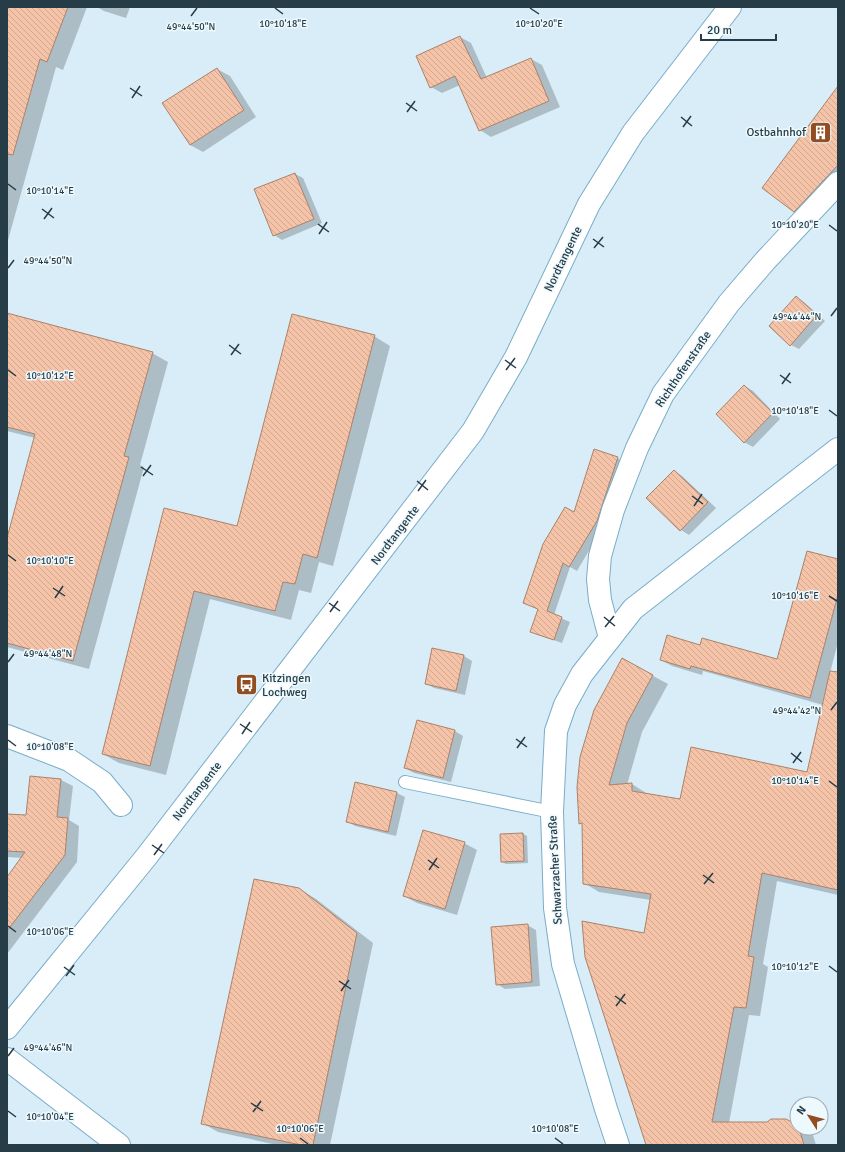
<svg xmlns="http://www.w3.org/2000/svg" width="845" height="1152" viewBox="0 0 845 1152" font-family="Signika,sans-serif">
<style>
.shadow{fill:#0003}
.building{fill:url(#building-back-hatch);stroke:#ae8167}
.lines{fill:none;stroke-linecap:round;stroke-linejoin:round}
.service-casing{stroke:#79adc7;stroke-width:14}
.minor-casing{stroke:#79adc7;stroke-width:24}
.secondary-casing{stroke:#79adc7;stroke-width:24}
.service{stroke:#fff;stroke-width:12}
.minor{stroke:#fff;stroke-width:22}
.secondary{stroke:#fff;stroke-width:22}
.ticks{fill:none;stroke:#263c47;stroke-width:1.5}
.labels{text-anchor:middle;stroke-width:3;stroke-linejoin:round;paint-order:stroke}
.poi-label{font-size:12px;fill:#263c47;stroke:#eef9fe;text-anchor:end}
.street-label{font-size:12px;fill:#263c47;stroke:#eef9fe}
.ticks-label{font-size:10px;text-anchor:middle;fill:#263c47;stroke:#eef9fe;stroke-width:3;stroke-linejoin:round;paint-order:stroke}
</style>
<defs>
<pattern id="building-back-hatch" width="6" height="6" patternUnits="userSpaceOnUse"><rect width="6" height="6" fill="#f4c3a8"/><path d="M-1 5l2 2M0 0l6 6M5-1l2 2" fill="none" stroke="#d1a892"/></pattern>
</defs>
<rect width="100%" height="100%" fill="#d8edf8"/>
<!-- shadow -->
<g class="shadow">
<path d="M7,7H87L63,70L56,67L7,244Z"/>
<path d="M97,7H130L126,18L104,11Z"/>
<path d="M460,37L471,43L487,78L531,59L542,65L560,107L491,137L480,130L460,85L442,93L431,87Z"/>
<path d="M217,69L230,76L256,117L203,152L190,145Z"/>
<path d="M838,99V186L807,218L794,211Z"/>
<path d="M295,174L303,178L322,223L282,240L274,235Z"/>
<path d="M796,297L804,302L825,321L799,349L791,345Z"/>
<path d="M7,314L152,353L168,362L140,465L144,467L89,669L7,647V542L35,438L7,431Z"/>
<path d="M374,336L390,346L333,566L319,562L311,593L299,590L291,620L210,599L166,775L119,763L103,754L165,510L238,527Z"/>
<path d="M745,386L753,391L780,419L753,447L744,442Z"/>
<path d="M617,458L625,462L604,525L577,571L570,567L554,615L570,622L562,643L539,635L532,631L539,610L524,603L575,514Z"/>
<path d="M674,471L682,476L716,508L689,535L681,530Z"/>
<path d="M838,560V642L822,704L838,707V895L777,881L763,964L768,967L760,1016L749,1015L729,1123L797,1126V1128H801L813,1135L816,1145H647L644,935L651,900L599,892L584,883L583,825L580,823L622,659L668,684L642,732L627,785L632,784L646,793L647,794L681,800L808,773L823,705L703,671L702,675L672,666L661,660L701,646L778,660Z"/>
<path d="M433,649L464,656L472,661L465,695L434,688L426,683Z"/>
<path d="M455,731L463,736L451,782L414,773L405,768Z"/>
<path d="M61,780L73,786L69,820L79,826L77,862L7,954V879L23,858L7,857V815L27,816Z"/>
<path d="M397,793L405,797L396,836L355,826L347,821Z"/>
<path d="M523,834L527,836L528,863L506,864L502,862Z"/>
<path d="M464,843L477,850L457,915L417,903L404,896Z"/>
<path d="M299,889L316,899L373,943L330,1145H277L218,1132L202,1123Z"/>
<path d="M527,925L536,930L540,986L505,989L497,984Z"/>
</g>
<!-- building -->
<g class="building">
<path d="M7,7H68L47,62L40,59L13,155L7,154Z"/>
<path d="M460,36L481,79L531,58L549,101L479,131L455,76L430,88L416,56Z"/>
<path d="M217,68L244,110L190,145L162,103Z"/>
<path d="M838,86V165L794,212L762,188Z"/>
<path d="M295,173L314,219L273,236L254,189Z"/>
<path d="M796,296L817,315L790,346L769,326Z"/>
<path d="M7,313L153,352L124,456L129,457L73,661L7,643V538L35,434L7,427Z"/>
<path d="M292,314L375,335L317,558L303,554L295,584L283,582L275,611L194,591L150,766L102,754L164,508L237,526Z"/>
<path d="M744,385L773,413L744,443L716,414Z"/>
<path d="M594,449L618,457L597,521L569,567L563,563L547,611L562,617L554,640L530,632L538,609L523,603L543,544L565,507L574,512Z"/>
<path d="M674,470L708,502L680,531L646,498Z"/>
<path d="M807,551L838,559V595L810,698L691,666L690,669L660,660L667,635L700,645L702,638L777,659Z"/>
<path d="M432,648L464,655L456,691L425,684Z"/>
<path d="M622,658L653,675L627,723L609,785L632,783V791L680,799L691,747L807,772L830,671L838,672V890L762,873L748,956L754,957L746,1008L734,1007L712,1122H767L771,1119H786L797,1125V1128H799L804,1145H646L585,957L582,921L644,933L651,894L583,884L582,823L579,824L577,787L580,757L594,710Z"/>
<path d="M417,720L455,730L443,778L404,768Z"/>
<path d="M30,776L61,779L57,817L68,818L65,855L7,931V877L25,852L7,851V814L26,815Z"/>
<path d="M355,782L397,792L388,832L346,822Z"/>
<path d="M423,830L465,842L445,909L403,896Z"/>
<path d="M523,833L524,861L501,862L500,834Z"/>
<path d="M254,879L299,888L357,933L313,1145H301L201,1124Z"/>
<path d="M528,924L532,982L496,985L491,927Z"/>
</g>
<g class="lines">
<defs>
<path id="service" d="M405,782L552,812"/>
<g id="minor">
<path d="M610,638L600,600L598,579L600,556L613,510L637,448L663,394L729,303L765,261L838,183"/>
<path d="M7,736L69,760L102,782L121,805"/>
<path d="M7,1059L119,1145"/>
<path d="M618,1145L606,1109L563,964L555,908L552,812L556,731L565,705L582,674L633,609L838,449"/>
</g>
<path id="secondary" d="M7,1028L147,856L473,431L516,357L589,204L633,133L730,7"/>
</defs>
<!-- service casing -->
<use href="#service" class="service-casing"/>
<!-- minor casing -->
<use href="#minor" class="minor-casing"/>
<!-- secondary casing -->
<use href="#secondary" class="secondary-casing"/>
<!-- service -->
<use href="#service" class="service"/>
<!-- minor -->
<use href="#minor" class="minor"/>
<!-- secondary -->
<use href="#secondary" class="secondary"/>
</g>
<!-- ticks -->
<path class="ticks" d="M275,8L283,14M530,8L539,14M191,16L197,8M130,88L142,96M132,98L140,86M406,103L417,111M407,112L415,101M681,117L692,126M683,127L691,116M8,184L16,190M42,209L54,218M44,219L52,208M318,224L329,232M829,225L837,231M319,234L327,222M593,239L604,247M594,248L603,237M8,268L14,260M831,316L837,308M229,345L241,354M231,355L239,344M505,360L516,368M8,370L16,376M506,370L515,358M780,375L791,383M782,384L790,373M829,410L837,416M141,467L153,475M143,476L151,465M417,481L428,490M418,491L426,480M692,496L703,504M694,506L702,494M8,555L16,561M53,588L65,596M829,596L837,601M55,598L63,586M329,603L340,611M330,612L338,601M604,617L615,626M605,627L614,616M8,662L14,654M831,710L837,702M240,724L252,732M242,734L250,722M516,739L527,747M8,740L16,746M517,748L525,737M791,753L802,762M793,763L801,752M829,781L837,787M152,845L164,853M154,855L162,844M428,860L439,868M429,870L437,858M703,875L714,883M704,884L713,873M8,926L16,932M829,966L837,972M64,967L75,975M66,976L74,965M339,981L351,989M341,991L349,980M615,996L626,1004M616,1006L625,994M8,1056L14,1048M251,1103L263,1111M8,1111L16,1117M253,1112L261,1101M300,1138L308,1144M555,1138L563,1144"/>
<!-- icons -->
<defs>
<symbol id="building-square" viewBox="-11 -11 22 22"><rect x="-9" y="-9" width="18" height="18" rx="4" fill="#924e21" stroke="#eef9fe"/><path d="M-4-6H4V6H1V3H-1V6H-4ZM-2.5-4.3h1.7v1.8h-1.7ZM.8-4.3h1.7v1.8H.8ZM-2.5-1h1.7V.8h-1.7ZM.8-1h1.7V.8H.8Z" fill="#fff"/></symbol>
<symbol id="bus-square" viewBox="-11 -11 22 22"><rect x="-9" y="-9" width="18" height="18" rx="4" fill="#924e21" stroke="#eef9fe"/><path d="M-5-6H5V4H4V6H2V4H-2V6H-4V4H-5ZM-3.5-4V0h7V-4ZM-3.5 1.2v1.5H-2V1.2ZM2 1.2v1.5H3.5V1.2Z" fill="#fff"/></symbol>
</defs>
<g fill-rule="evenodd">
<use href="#building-square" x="808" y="120" width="25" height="25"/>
<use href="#bus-square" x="234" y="672" width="25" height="25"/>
</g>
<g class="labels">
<!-- poi labels -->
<g class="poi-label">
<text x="806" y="136">Ostbahnhof</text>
<text x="262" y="682" text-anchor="start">Kitzingen<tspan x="262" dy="14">Lochweg</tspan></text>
</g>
<!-- street labels -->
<g class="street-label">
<text transform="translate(563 259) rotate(-64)" y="4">Nordtangente</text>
<text transform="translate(683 369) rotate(-56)" y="4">Richthofenstraße</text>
<text transform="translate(395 535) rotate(-53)" y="4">Nordtangente</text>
<text transform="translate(197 791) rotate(-52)" y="4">Nordtangente</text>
<text transform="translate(555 870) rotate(-93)" y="4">Schwarzacher Straße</text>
</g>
</g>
<g class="ticks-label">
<text x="283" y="27">10°10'18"E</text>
<text x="539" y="27">10°10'20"E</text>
<text x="191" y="30">49°44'50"N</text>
<text x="50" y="194">10°10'14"E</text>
<text x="795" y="228">10°10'20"E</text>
<text x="48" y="264">49°44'50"N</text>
<text x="797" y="320">49°44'44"N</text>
<text x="50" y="379">10°10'12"E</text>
<text x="795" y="414">10°10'18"E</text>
<text x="50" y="564">10°10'10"E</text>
<text x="795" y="599">10°10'16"E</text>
<text x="48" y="657">49°44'48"N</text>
<text x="797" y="714">49°44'42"N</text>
<text x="50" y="750">10°10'08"E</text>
<text x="795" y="784">10°10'14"E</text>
<text x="50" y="935">10°10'06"E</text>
<text x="795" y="970">10°10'12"E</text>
<text x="48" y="1051">49°44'46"N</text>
<text x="50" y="1120">10°10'04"E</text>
<text x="300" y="1132">10°10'06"E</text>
<text x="555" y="1132">10°10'08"E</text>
</g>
<!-- border -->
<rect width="845" height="1152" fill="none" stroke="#263c47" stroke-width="16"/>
<!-- north arrow -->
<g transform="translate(809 1116) rotate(306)"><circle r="19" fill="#eef9fe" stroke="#9eadb5"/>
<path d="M0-3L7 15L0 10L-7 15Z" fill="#924e21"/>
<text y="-6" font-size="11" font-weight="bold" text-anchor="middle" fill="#263c47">N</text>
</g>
<!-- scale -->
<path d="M701 34v6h75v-6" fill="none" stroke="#263c47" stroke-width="2"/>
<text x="707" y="34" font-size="12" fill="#263c47" stroke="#eef9fe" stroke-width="3" paint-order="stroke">20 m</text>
</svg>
